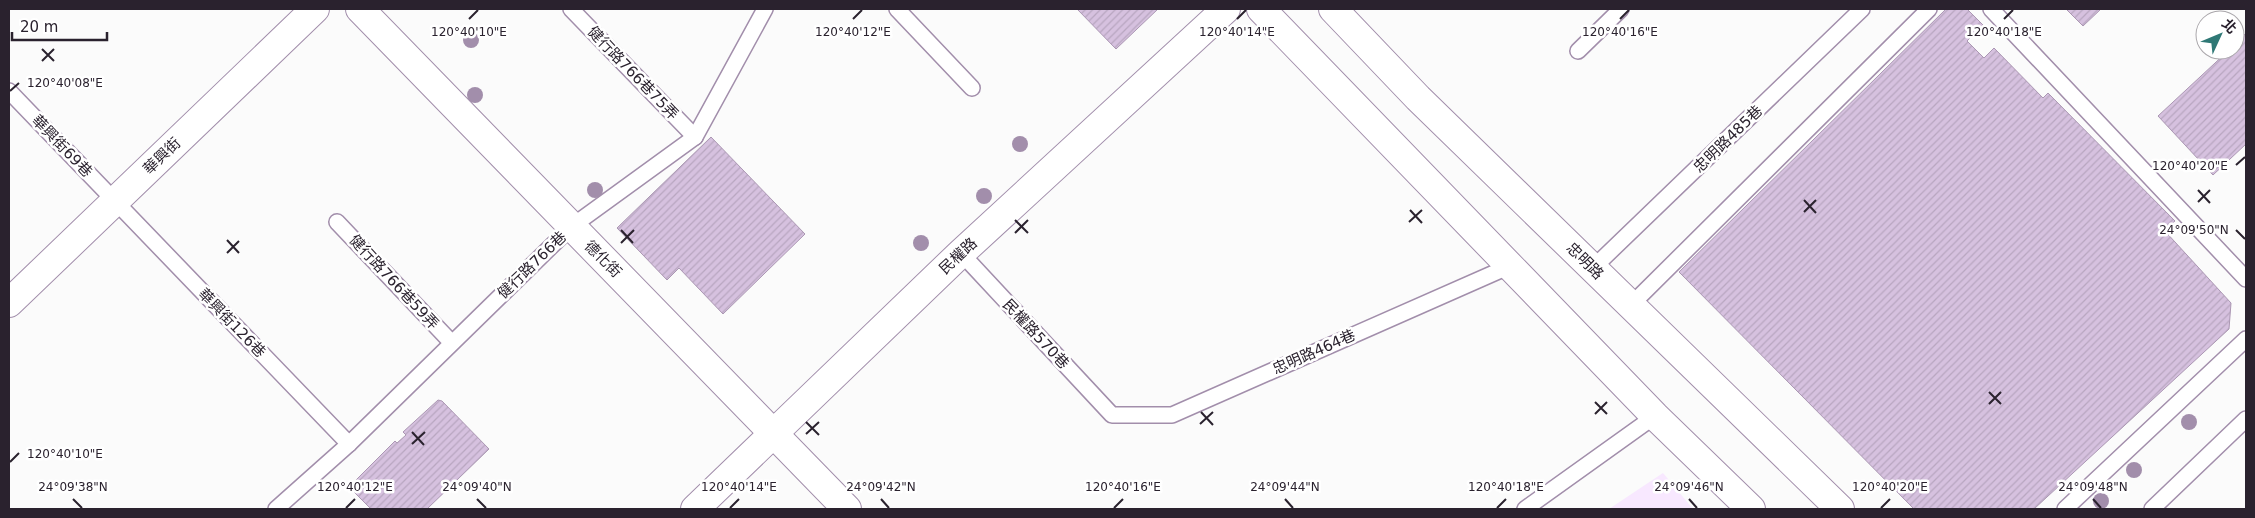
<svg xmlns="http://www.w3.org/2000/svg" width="2255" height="518" viewBox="0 0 2255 518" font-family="'DejaVu Sans','Noto Sans TC',sans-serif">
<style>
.built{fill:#f8e8ff}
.building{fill:url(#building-hatch);stroke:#ab97b3}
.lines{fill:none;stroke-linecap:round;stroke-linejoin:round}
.lane-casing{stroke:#a28eab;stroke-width:18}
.street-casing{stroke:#a28eab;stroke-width:30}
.secondary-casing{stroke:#a28eab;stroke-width:30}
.lane{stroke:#fff;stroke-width:15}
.street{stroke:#fff;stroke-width:28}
.secondary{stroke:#fff;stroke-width:28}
.tree{fill:#a28eab}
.ticks{fill:none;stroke:#2a222e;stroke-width:2}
.labels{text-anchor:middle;stroke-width:5;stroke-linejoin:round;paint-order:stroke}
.street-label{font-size:15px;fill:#2a222e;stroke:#fff}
.ticks-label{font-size:12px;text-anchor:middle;fill:#2a222e;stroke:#fff;stroke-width:5;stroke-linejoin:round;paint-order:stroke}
</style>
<defs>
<pattern id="building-hatch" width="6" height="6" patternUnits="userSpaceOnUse" patternTransform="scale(1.25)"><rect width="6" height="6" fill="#d6c1df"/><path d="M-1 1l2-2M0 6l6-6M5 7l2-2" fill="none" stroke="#b8a6c0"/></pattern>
</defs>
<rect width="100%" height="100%" fill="#fbfbfb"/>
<!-- built -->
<path class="built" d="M1663,473L1693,509H1609Z"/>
<!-- building -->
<g class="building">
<path d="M1077,9H1158L1116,49Z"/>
<path d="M1946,9H1967L1983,25L1967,41L1984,58L1994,48L2043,98L2048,93L2175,221L2164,230L2231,303L2229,329L2034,509H1914L1679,272Z"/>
<path d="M2066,9H2101L2083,26Z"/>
<path d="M2246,33V144L2213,175L2158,116L2229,50H2235V44Z"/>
<path d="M711,137L805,234L723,314L679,268L667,280L617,228Z"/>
<path d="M438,400L442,401L489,449L427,509H371L351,489L353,487L351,485L395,441L397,443L406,435L403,432Z"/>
</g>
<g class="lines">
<defs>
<g id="lane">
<path d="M571,9L695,137"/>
<path d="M897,9L972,88"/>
<path d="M1991,9L2246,279"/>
<path d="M1578,51L1621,9"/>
<path d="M9,91L349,444"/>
<path d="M337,222L451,342"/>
<path d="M961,253L1112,415H1172L1510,266"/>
<path d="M1593,268L1862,9"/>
<path d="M1630,306L1929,9"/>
<path d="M276,509L349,444L571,227L695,137L765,9"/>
<path d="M1525,509L1655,416"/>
<path d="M2065,509L2246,339"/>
<path d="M2152,509L2246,419"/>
</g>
<g id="street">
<path d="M360,9L847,509"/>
<path d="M9,303L315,9"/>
</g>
<g id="secondary">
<path d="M1261,9L1655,416L1751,509"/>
<path d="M1333,9L1418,98L1840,509"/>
<path d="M695,509L961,253L1226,9"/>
</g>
</defs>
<!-- lane casing -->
<use href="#lane" class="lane-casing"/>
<!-- street casing -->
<use href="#street" class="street-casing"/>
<!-- secondary casing -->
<use href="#secondary" class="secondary-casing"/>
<!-- lane -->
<use href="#lane" class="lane"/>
<!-- street -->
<use href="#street" class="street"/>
<!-- secondary -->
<use href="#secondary" class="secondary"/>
</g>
<!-- trees -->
<g class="tree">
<circle cx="471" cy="40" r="8"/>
<circle cx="475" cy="95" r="8"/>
<circle cx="1020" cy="144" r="8"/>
<circle cx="595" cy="190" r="8"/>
<circle cx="984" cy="196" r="8"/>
<circle cx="921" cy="243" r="8"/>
<circle cx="2189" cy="422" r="8"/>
<circle cx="2134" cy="470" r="8"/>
<circle cx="2101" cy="501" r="8"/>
</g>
<!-- ticks -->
<path class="ticks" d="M469,19L478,10M853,19L862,10M1237,19L1246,10M1620,19L1629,10M2004,19L2013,10M42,49L54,61M42,61L54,49M10,91L19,83M2236,165L2245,157M2198,190L2210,203M1804,200L1816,213M2198,202L2210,190M1410,210L1422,223M1804,212L1816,200M1015,220L1028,233M1409,222L1422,210M621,230L633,243M2236,230L2245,239M1015,233L1028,220M227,240L239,253M621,243L634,230M227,253L239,241M1989,392L2001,404M1595,402L1607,414M1989,404L2001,392M1201,412L1213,425M1595,414L1607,402M806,422L819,435M1200,424L1213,412M412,432L424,445M806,434L819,422M412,444L425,432M10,462L19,453M73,499L82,508M477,499L486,508M881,499L889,508M1285,499L1293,508M1689,499L1697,508M2093,499L2101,508M346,508L355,499M730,508L739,499M1114,508L1123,499M1497,508L1506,499M1881,508L1890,499"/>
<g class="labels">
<!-- street labels -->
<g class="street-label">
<text transform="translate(633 73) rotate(46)" y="5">健行路766巷75弄</text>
<text transform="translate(1728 139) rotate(-44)" y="5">忠明路485巷</text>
<text transform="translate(62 146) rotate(46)" y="5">華興街69巷</text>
<text transform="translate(162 156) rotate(-44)" y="5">華興街</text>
<text transform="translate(958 256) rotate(-43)" y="5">民權路</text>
<text transform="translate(603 259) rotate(45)" y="5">德化街</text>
<text transform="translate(1585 261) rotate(45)" y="5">忠明路</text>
<text transform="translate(532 265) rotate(-44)" y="5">健行路766巷</text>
<text transform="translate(394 282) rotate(47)" y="5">健行路766巷59弄</text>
<text transform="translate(232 323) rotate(46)" y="5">華興街126巷</text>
<text transform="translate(1036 334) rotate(47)" y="5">民權路570巷</text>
<text transform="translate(1314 352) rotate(-24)" y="5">忠明路464巷</text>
</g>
</g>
<g class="ticks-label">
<text x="469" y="36">120°40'10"E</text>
<text x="853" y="36">120°40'12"E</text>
<text x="1237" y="36">120°40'14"E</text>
<text x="1620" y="36">120°40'16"E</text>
<text x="2004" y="36">120°40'18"E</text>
<text x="65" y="87">120°40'08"E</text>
<text x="2190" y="170">120°40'20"E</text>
<text x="2194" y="234">24°09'50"N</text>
<text x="65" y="458">120°40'10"E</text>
<text x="73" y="491">24°09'38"N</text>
<text x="477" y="491">24°09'40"N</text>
<text x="881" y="491">24°09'42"N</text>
<text x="1285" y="491">24°09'44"N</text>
<text x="1689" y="491">24°09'46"N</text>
<text x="2093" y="491">24°09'48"N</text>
<text x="355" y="491">120°40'12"E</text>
<text x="739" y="491">120°40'14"E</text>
<text x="1123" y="491">120°40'16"E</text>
<text x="1506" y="491">120°40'18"E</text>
<text x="1890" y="491">120°40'20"E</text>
</g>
<!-- border -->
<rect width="2255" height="518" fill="none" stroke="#2a222e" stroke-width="20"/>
<!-- north arrow -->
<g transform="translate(2220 35) rotate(46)"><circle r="24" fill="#ffffff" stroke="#aaa7ab"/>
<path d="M0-4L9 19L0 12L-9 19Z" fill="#2f7875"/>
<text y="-8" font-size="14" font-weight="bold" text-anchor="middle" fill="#2a222e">北</text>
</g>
<!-- scale -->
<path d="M12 32v8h95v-8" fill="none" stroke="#2a222e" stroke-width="2.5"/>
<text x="20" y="32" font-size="15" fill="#2a222e" stroke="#ffffff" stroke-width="4" paint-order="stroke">20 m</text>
</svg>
